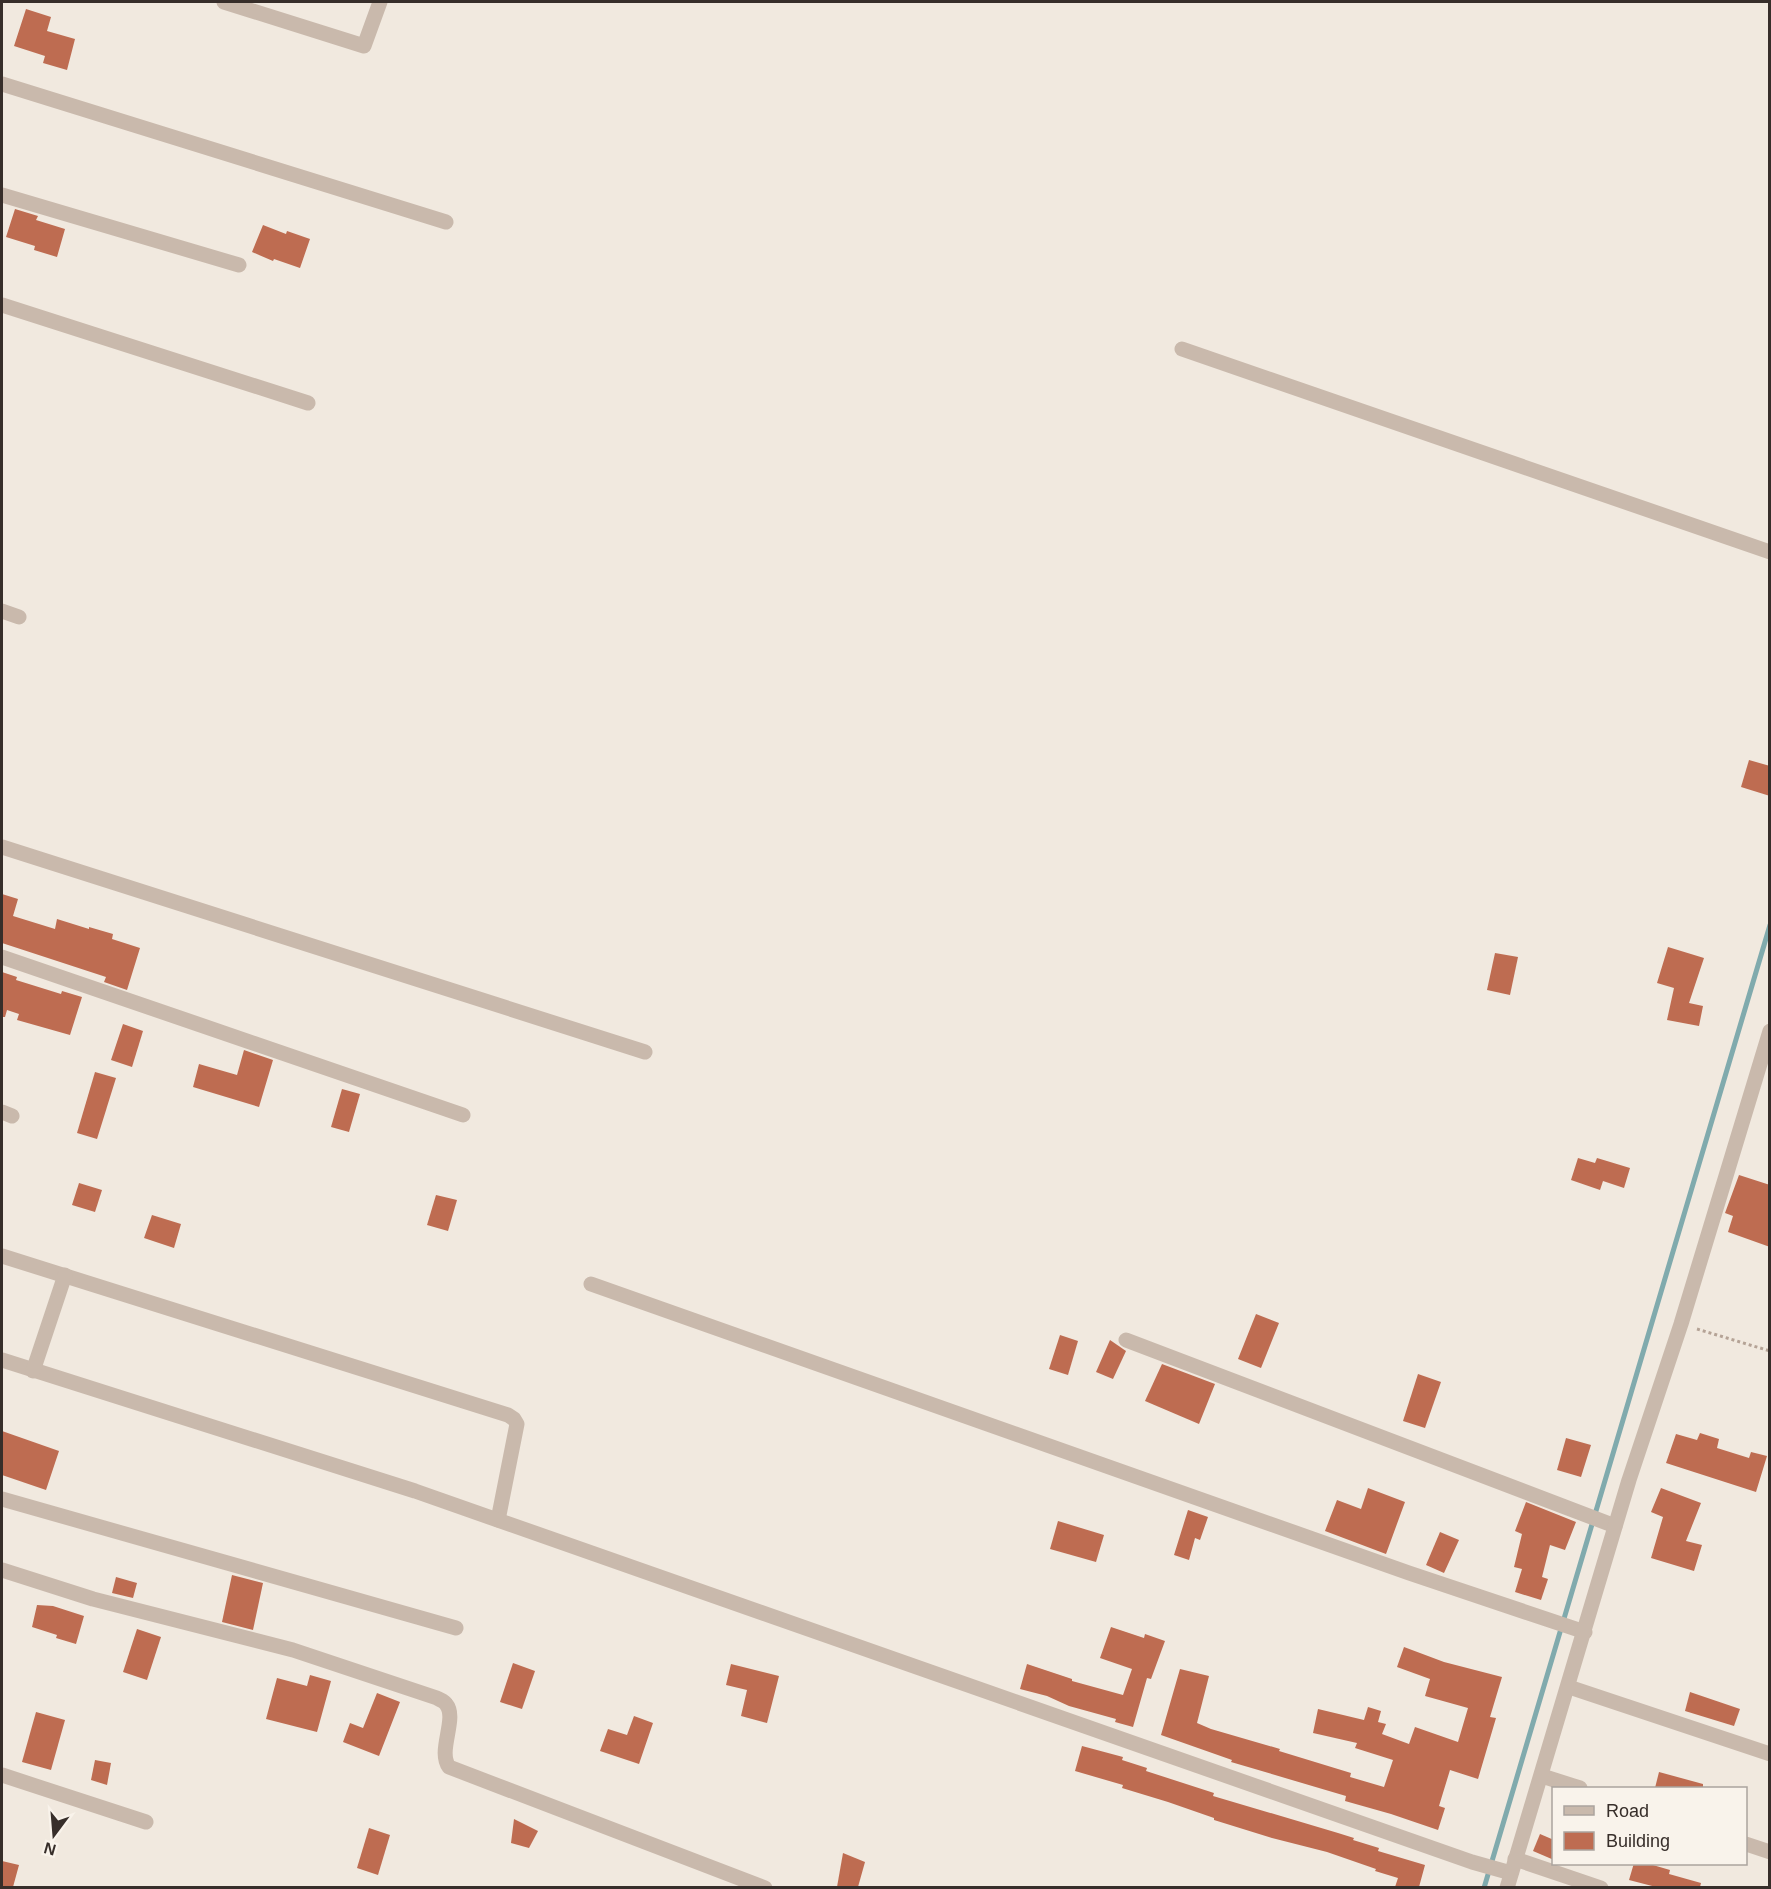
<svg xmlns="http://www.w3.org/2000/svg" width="1771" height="1889" viewBox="0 0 1771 1889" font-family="Arial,sans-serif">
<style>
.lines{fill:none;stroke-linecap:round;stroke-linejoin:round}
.stream{stroke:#80aaad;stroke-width:5}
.building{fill:#be6c51}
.path{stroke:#b5a396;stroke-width:3;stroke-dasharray:3 3;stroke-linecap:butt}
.street{stroke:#c9b9ac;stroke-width:15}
</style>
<rect width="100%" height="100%" fill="#f1e9df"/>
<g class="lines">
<!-- stream -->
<path class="stream" d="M1484,1888L1770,925"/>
</g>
<!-- building -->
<g class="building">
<path d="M26,9L51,17L47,31L75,39L67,70L43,63L45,56L14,46Z"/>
<path d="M15,209L38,216L36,220L65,229L57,257L34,250L35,246L6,237Z"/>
<path d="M263,225L286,234L287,231L310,239L300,268L274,259L273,261L252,252Z"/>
<path d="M1749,760L1770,766V796L1741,787Z"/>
<path d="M2,894L18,899L13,916L55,929L57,919L89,929V927L113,934L112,939L140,948L127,990L104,982L106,977L2,943Z"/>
<path d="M1668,947L1704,958L1689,1003L1703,1006L1699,1026L1667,1020L1674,988L1657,983Z"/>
<path d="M1495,953L1518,957L1510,995L1487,990Z"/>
<path d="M2,972L17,977L16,980L61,994L62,991L82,997L70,1035L17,1020L19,1014L7,1010L5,1017H2Z"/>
<path d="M123,1024L143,1031L132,1067L111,1060Z"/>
<path d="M244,1050L273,1060L259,1107L193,1087L199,1064L237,1075Z"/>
<path d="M95,1072L116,1078L97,1139L77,1133Z"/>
<path d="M342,1089L360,1094L349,1132L331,1127Z"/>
<path d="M1578,1158L1595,1163L1597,1158L1630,1168L1624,1188L1603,1181L1600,1190L1571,1180Z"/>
<path d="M1739,1175L1770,1185V1247L1728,1232L1733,1216L1725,1213Z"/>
<path d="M79,1183L102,1190L95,1212L72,1205Z"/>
<path d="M436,1195L457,1200L448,1231L427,1225Z"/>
<path d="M152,1215L181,1224L174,1248L144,1238Z"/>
<path d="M1256,1314L1279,1323L1261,1368L1238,1359Z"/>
<path d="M1060,1335L1078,1341L1068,1375L1049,1369Z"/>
<path d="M1110,1340L1126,1351L1113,1379L1096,1372Z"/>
<path d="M1162,1364L1215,1384L1199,1424L1145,1401Z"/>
<path d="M1418,1374L1441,1382L1425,1428L1403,1421Z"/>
<path d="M2,1431L59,1451L46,1490L2,1475Z"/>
<path d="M1700,1433L1719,1439L1717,1448L1749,1458L1751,1452L1767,1456L1756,1492L1666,1463L1676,1434L1697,1440Z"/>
<path d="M1566,1438L1591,1445L1581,1477L1557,1470Z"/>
<path d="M1368,1488L1405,1502L1386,1554L1325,1531L1337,1500L1361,1509Z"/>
<path d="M1661,1488L1701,1503L1686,1541L1702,1545L1694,1571L1651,1558L1663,1517L1651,1512Z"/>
<path d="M1526,1502L1576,1522L1565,1550L1550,1545L1542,1577L1548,1579L1541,1600L1515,1592L1522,1569L1514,1567L1522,1534L1515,1531Z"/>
<path d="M1188,1510L1208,1517L1200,1540L1195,1538L1189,1560L1174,1555Z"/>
<path d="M1058,1521L1104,1535L1096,1562L1050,1549Z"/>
<path d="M1440,1532L1459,1540L1444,1573L1426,1565Z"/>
<path d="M232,1575L263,1583L253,1630L222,1622Z"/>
<path d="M116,1577L137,1583L133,1598L112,1593Z"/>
<path d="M37,1605L53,1606L84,1616L76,1644L56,1638L57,1635L32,1627Z"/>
<path d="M1111,1627L1144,1638L1145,1634L1165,1641L1151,1679L1147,1678L1133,1727L1115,1722L1116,1719L1069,1706L1047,1696L1020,1689L1027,1664L1072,1679V1681L1123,1695L1132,1669L1100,1658Z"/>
<path d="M137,1629L161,1637L147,1680L123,1672Z"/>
<path d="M1404,1647L1444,1662L1502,1677L1490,1717L1496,1718L1478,1779L1450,1770L1439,1806L1445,1808L1438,1830L1391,1814L1345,1801L1346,1796L1231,1762L1232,1760L1161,1735L1180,1669L1209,1676L1197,1723L1211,1729L1280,1749L1279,1751L1351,1773L1350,1777L1384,1787L1393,1760L1355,1748L1357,1743L1313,1733L1318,1709L1364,1720L1368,1707L1381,1711L1378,1722L1386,1724L1382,1734L1409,1744L1415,1727L1458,1742L1468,1708L1425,1696L1430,1679L1397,1667Z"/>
<path d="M513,1663L535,1671L522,1709L500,1702Z"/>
<path d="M731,1664L779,1676L767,1723L741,1716L747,1690L726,1685Z"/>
<path d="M310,1675L331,1681L317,1732L266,1719L277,1678L307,1686Z"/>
<path d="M1690,1692L1740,1709L1734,1726L1685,1711Z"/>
<path d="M377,1693L400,1702L379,1756L343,1742L350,1723L363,1728Z"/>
<path d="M36,1712L65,1720L51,1770L22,1762Z"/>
<path d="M634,1716L653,1723L639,1764L600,1751L608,1729L627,1735Z"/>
<path d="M1082,1746L1123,1757L1122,1760L1147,1768L1146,1771L1214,1793L1213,1796L1338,1833L1354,1838L1353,1840L1379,1848L1378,1851L1425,1865L1419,1887H1395L1398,1878L1375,1871L1376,1869L1327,1852L1272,1838L1214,1820V1818L1168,1802L1122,1788L1123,1785L1075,1771Z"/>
<path d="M95,1760L111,1763L107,1785L91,1780Z"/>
<path d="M1659,1772L1703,1784V1788H1655Z"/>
<path d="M514,1819L538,1831L529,1848L511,1843Z"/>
<path d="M369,1828L390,1835L378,1875L357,1868Z"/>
<path d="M1540,1834L1554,1840V1860L1533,1851Z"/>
<path d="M843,1853L865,1862L858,1887H837Z"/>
<path d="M2,1861L19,1865L13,1887H2Z"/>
<path d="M1634,1863H1646L1670,1870L1669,1874L1701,1883L1700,1887H1656L1629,1880Z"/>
</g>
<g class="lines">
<!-- path -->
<path class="path" d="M1697,1329L1770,1351"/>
<!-- street -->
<g class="street">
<path d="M224,2L364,46L380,2"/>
<path d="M2,84L446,222"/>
<path d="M2,195L239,265"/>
<path d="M2,305L308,403"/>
<path d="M1182,349L1770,552"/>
<path d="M2,611L19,617"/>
<path d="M2,847L645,1052"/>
<path d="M2,957L463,1115"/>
<path d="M2,1112L12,1116"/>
<path d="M2,1256L508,1415L514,1419L517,1424L498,1520"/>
<path d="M591,1284L1409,1573L1585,1632"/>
<path d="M1126,1340L1615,1526"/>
<path d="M2,1360L415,1491L1472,1862L1511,1873"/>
<path d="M33,1371L65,1275"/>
<path d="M2,1499L456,1628"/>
<path d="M2,1570L93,1599L293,1650L437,1698C440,1700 444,1701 446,1704C458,1718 437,1751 449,1767L765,1888"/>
<path d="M1569,1687L1770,1754"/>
<path d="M2,1775L146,1822"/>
<path d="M1542,1776L1580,1788"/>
<path d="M1746,1844L1770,1852"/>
<path d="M1515,1859L1601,1888"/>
<path d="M1507,1888L1629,1480L1681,1324L1770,1031"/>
</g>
</g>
<!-- border -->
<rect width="1771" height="1889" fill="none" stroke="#372e2a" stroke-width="6"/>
<!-- legend -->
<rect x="1552" y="1787" width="195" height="78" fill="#f9f3eb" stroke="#aba49e" stroke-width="1.5"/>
<rect x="1564" y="1806" width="30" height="9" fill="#c9b9ac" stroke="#aba49e" stroke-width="1.5"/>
<text x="1606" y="1817" font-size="18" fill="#372e2a">Road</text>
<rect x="1564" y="1832" width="30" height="18" fill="#be6c51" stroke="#aba49e" stroke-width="1.5"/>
<text x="1606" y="1847" font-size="18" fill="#372e2a">Building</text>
<!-- north arrow -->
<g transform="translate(54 1835) rotate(196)" stroke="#f9f3eb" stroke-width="4.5" paint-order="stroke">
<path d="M0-4.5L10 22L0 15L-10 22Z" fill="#372e2a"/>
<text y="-9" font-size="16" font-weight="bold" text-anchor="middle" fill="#372e2a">N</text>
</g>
</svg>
